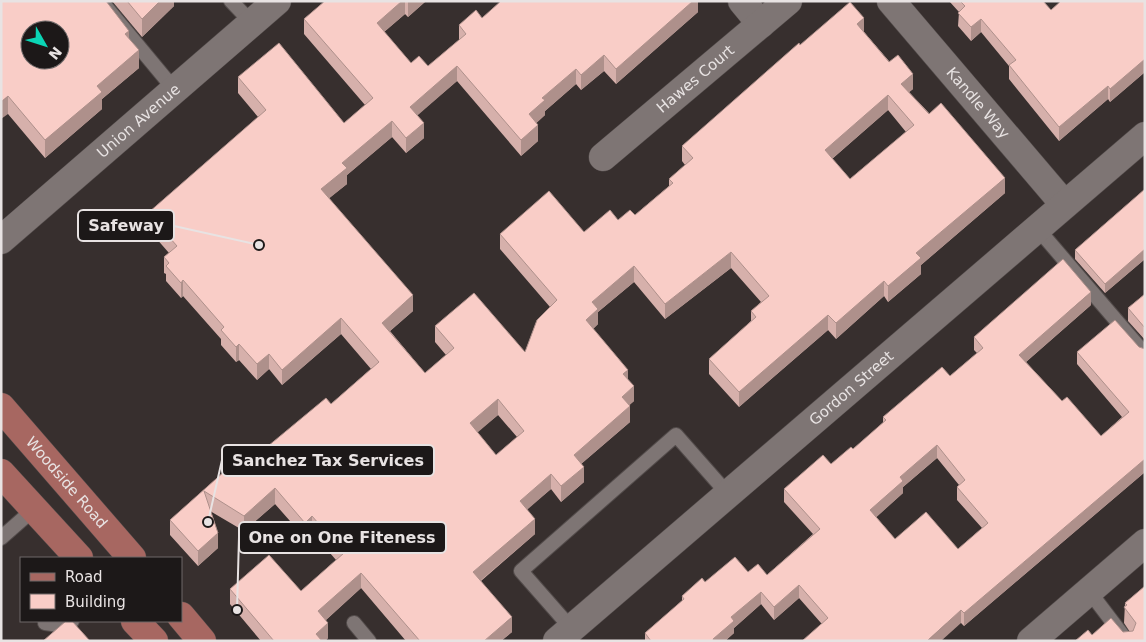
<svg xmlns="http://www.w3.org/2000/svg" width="1146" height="642" viewBox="0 0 1146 642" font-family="'DejaVu Sans',sans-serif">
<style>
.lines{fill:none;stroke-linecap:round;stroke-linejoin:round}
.service-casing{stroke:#534c4b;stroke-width:16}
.minor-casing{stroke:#534c4b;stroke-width:29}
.primary-casing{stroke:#534c4b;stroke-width:29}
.service{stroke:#7e7574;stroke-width:14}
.minor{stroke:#7e7574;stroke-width:28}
.primary{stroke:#a76761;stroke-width:28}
.wall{fill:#d6b0ab;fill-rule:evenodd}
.shaded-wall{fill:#ae908b}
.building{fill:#f9cdc7;stroke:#ae908b;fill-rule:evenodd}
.labels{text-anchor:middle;stroke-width:5;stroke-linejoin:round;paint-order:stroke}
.street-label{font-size:15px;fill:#e8e3e3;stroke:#1c1818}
.leader{fill:none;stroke:#e8e3e3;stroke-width:2}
.callout-dot{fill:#e8e3e3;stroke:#1c1818;stroke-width:2}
.callout{fill:#1c1818;stroke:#e8e3e3;stroke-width:2}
.callout-label{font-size:16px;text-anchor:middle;font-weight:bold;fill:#e8e3e3}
</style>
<rect width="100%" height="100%" fill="#372f2e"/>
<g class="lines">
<defs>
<g id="service">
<path d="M101,1L174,89"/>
<path d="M231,1L252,23"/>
<path d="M1037,228L1145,354"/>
<path d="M1,538L34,509"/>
<path d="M1089,591L1127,641"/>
<path d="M45,623L66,626L72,621"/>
<path d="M354,623L369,641"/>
<path d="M571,628L521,571L676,435L727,493"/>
</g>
<g id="minor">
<path d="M742,1L761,24"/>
<path id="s1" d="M891,1L1064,204"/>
<path id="s2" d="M603,157L788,1"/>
<path id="s3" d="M1,240L277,1"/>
<path id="s4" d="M557,641L1145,136"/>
<path d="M1031,641L1145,543"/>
</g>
<g id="primary">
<path id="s5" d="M1,407L132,558"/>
<path d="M1,473L79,558"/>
<path d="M181,616L202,641"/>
<path d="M135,621L154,641"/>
</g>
</defs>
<!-- service casing -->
<use href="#service" class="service-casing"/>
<!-- minor casing -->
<use href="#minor" class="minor-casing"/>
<!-- primary casing -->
<use href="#primary" class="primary-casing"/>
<!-- service -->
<use href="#service" class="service"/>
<!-- minor -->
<use href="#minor" class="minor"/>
<!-- primary -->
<use href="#primary" class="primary"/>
</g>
<!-- wall -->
<g class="wall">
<path d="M1,1L129,39L139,68L102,99V109L45,158L8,114Z"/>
<path d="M112,1H174V6L142,37Z"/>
<path d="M325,1H426L408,17L405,14L384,32L411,63L428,66L459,40V25L482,18L698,1V12L616,84L604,71L581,90L576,84L545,111V115L536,123L538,141L521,156L457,81L417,115L424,138L406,153L392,137L347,175V184L329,198L413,311L390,331L425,373L446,355L435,342V326L525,352L550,307L500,249V234L584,232L618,220L635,215L669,186V179L685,165L682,161V146L800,45L864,32L913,89L909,92L1005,193L921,265V274L888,302L884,296L836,339L828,330L739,407L709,374V359L751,321V311L761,302L731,268L665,319L634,282L598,312V324L593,329L628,380L634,401L629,405L630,422L581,464L584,482L561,502L551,489L527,509L535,534L481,581L512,632L501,641H406L361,588L326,620L328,638L325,641H261L230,604V589L301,591L336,560L312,532L305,538L275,504L244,531L210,511L218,548L198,566L170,535V520L244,454L250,461L331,404L371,369L341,334L282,385L269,369L257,380L239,360L236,362L221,345V339L183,296L181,298L166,281V274L164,273V257L169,253L148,229V213L258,117L238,93V77L344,123L365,105L304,34V19ZM888,110L906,132L850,179L832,159ZM498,415L517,437L496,455L477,432Z"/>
<path d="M949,1H1043L1051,10L1145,1V72L1110,102L1108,99L1059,141L1009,79V66L981,32L971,41L958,26L959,12Z"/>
<path d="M1145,189V259L1105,293L1075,259V250Z"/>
<path d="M1145,294V340L1128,321V308Z"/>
<path d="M1091,305L1026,362L1062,401L1101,436L1122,417L1077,364V352L1139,347L1145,349V472L964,626L961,623H821L799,598L774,620L761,604L734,628V633L725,641H645V633L682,601V596L705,582L748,572L767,575L813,534L784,502V489L831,464L853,449L883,423V417L950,376L977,353L974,350V337ZM937,458L959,485L957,487V500L982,528L958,549L895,539L876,517L903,493V487Z"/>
<path d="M1145,586V641L1092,635L1130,632L1124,623L1125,603Z"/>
</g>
<!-- shaded-wall -->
<g class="shaded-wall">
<path d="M160,1H174V6L142,37V19Z"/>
<path d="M402,1H405V14L377,38V23Z"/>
<path d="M426,1L408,17V2Z"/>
<path d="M693,1H698V12L616,84V69Z"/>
<path d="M864,18V33L857,24Z"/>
<path d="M981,19V32L971,41V27Z"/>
<path d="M129,31V48L125,34Z"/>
<path d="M139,50V68L102,99V109L45,158V140L97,86Z"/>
<path d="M604,55V71L581,90V75Z"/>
<path d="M1145,59V72L1110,102V89Z"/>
<path d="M457,66V81L410,122V107Z"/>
<path d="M576,69V84L545,111V115L529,130V114L542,98Z"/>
<path d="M913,74V89L901,99V84Z"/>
<path d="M1108,86V99L1059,141V127Z"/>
<path d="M888,95V110L825,165V150Z"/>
<path d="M8,96V114L1,119V102Z"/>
<path d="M392,121V137L347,175V184L321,205V189L342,163Z"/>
<path d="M424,123V138L406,153V138Z"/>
<path d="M538,125V141L521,156V140Z"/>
<path d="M1005,178V193L921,265V274L888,302V286L916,253Z"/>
<path d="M1145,249V259L1105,293V284Z"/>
<path d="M731,252V268L665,319V304Z"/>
<path d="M634,266V282L598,312V324L586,335V320L592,302Z"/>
<path d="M183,280V296L181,298V283Z"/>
<path d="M884,281V296L836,339V323Z"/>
<path d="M1091,292V305L1019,368V355Z"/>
<path d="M413,295V311L382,338V323Z"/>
<path d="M828,315V330L739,407V392Z"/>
<path d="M341,318V334L282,385V370Z"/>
<path d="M239,344V360L236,362V347Z"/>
<path d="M269,354V369L257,380V364Z"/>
<path d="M628,370V385L623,374Z"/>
<path d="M634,386V401L622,412V397Z"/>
<path d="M498,399V415L470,439V423Z"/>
<path d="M630,406V422L574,470V455Z"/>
<path d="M937,445V458L903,487V493L870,523V510L900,477Z"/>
<path d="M1145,459V472L964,626V613Z"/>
<path d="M584,467V482L561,502V486Z"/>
<path d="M551,474V489L520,516V501Z"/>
<path d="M275,488V504L244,531V516Z"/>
<path d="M312,516V532L305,538V523Z"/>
<path d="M535,519V534L473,587V572Z"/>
<path d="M218,533V548L198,566V551Z"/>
<path d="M361,573V588L318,627V611Z"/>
<path d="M799,585V598L774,620V607Z"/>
<path d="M761,592V604L734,628V633L725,641H713V639L731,617Z"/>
<path d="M961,610V623L941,641H927Z"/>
<path d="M512,617V632L501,641H484Z"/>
<path d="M328,623V638L325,641H316V634Z"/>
</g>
<!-- building -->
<g class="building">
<path d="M1,1H106L129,31L125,34L139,50L97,86L102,92L45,140L8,96L1,102ZM30,30H60V60H30Z"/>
<path d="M127,1H160L142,19Z"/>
<path d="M325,1H402L377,23L411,63L419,56L428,66L466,34L459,25L476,10L482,18L501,1H693L616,69L604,55L581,75L576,69L542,98L545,100L529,114L538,125L521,140L457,66L410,107L424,123L406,138L392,121L342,163L347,168L321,189L413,295L382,323L425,373L454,348L435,326L474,293L525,352L537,320L557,300L500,234L549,191L584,232L610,210L618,220L630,210L635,215L673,183L669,179L693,158L682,146L799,43L800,45L850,2L864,18L857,24L889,62L898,55L913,74L901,84L929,114L941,103L1005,178L916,253L921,258L888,286L884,281L836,323L828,315L739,392L709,359L756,317L751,311L769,296L731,252L665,304L634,266L592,302L598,309L586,320L628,370L623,374L634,386L622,397L630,406L574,455L584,467L561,486L551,474L520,501L535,519L473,572L512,617L484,641H420L361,573L318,611L328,623L316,634L322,641H274L230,589L269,555L301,591L344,553L312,516L305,523L275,488L244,516L204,491L218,533L198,551L170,520L244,454L250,461L326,398L331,404L379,362L341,318L282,370L269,354L257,364L239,344L236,347L221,330L224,327L183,280L181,283L166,266L169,263L164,257L177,246L148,213L266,110L238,77L279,43L344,123L373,98L304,19ZM888,95L914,125L850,179L825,150ZM498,399L524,431L496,455L470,423Z"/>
<path d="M960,1H1043L1051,10L1061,1H1145V59L1110,89L1108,86L1059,127L1009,65L1016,60L981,19L971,27L958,13L965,6Z"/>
<path d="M1145,189V249L1105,284L1075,250Z"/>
<path d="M1063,259L1091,292L1019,355L1062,401L1067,397L1101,436L1129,412L1077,352L1115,320L1139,347L1145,349V459L964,613L961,610L927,641H802L828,618L799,585L774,607L761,592L731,617L734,621L713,639L714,641H651L645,633L684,599L682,596L702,578L705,582L735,557L748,572L758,564L767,575L820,529L784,489L823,455L831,464L851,447L853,449L886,420L883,417L942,367L950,376L983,348L974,337ZM937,445L965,480L957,487L988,523L958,549L926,512L895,539L870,510L903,481L900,477Z"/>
<path d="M1145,294V328L1128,308Z"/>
<path d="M1145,586V641H1075L1088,630L1092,635L1111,618L1123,632L1133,631L1136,623L1124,607L1127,605L1125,603Z"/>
<path d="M66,621H72L90,641H43Z"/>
</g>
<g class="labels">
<!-- street labels -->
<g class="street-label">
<text dy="5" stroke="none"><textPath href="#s2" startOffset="121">Hawes Court</textPath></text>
<text dy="5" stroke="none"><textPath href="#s1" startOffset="134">Kandle Way</textPath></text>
<text dy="5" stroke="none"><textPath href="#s3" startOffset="182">Union Avenue</textPath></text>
<text dy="5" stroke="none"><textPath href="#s4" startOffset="388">Gordon Street</textPath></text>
<text dy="5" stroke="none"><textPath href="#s5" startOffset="100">Woodside Road</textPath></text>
</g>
</g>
<!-- callouts -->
<path class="leader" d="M259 245L174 226M208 522L222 460M237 610L239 537"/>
<g class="callout-dot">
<circle cx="259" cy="245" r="5"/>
<circle cx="208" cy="522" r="5"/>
<circle cx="237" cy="610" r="5"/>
</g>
<g class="callout">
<rect x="78" y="210" width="96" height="31" rx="5"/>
<rect x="222" y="445" width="212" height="31" rx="5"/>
<rect x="239" y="522" width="207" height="31" rx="5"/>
</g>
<g class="callout-label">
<text x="126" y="231">Safeway</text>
<text x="328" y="466">Sanchez Tax Services</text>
<text x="342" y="543">One on One Fiteness</text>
</g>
<!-- border -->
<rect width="1146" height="642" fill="none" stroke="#e8e3e3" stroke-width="5"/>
<!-- legend -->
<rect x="20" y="557" width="162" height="65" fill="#1c1818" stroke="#6e6969"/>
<rect x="30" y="573" width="25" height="8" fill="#a76761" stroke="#6e6969"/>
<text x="65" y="582" font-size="15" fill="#e8e3e3">Road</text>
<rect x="30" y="594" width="25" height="15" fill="#f9cdc7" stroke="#6e6969"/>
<text x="65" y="607" font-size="15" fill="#e8e3e3">Building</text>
<!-- north arrow -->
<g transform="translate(45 45) rotate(129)"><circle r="24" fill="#1c1818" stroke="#6e6969"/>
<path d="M0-4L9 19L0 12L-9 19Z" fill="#0bd5b5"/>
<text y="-8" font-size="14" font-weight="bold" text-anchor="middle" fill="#e8e3e3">N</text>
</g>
</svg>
